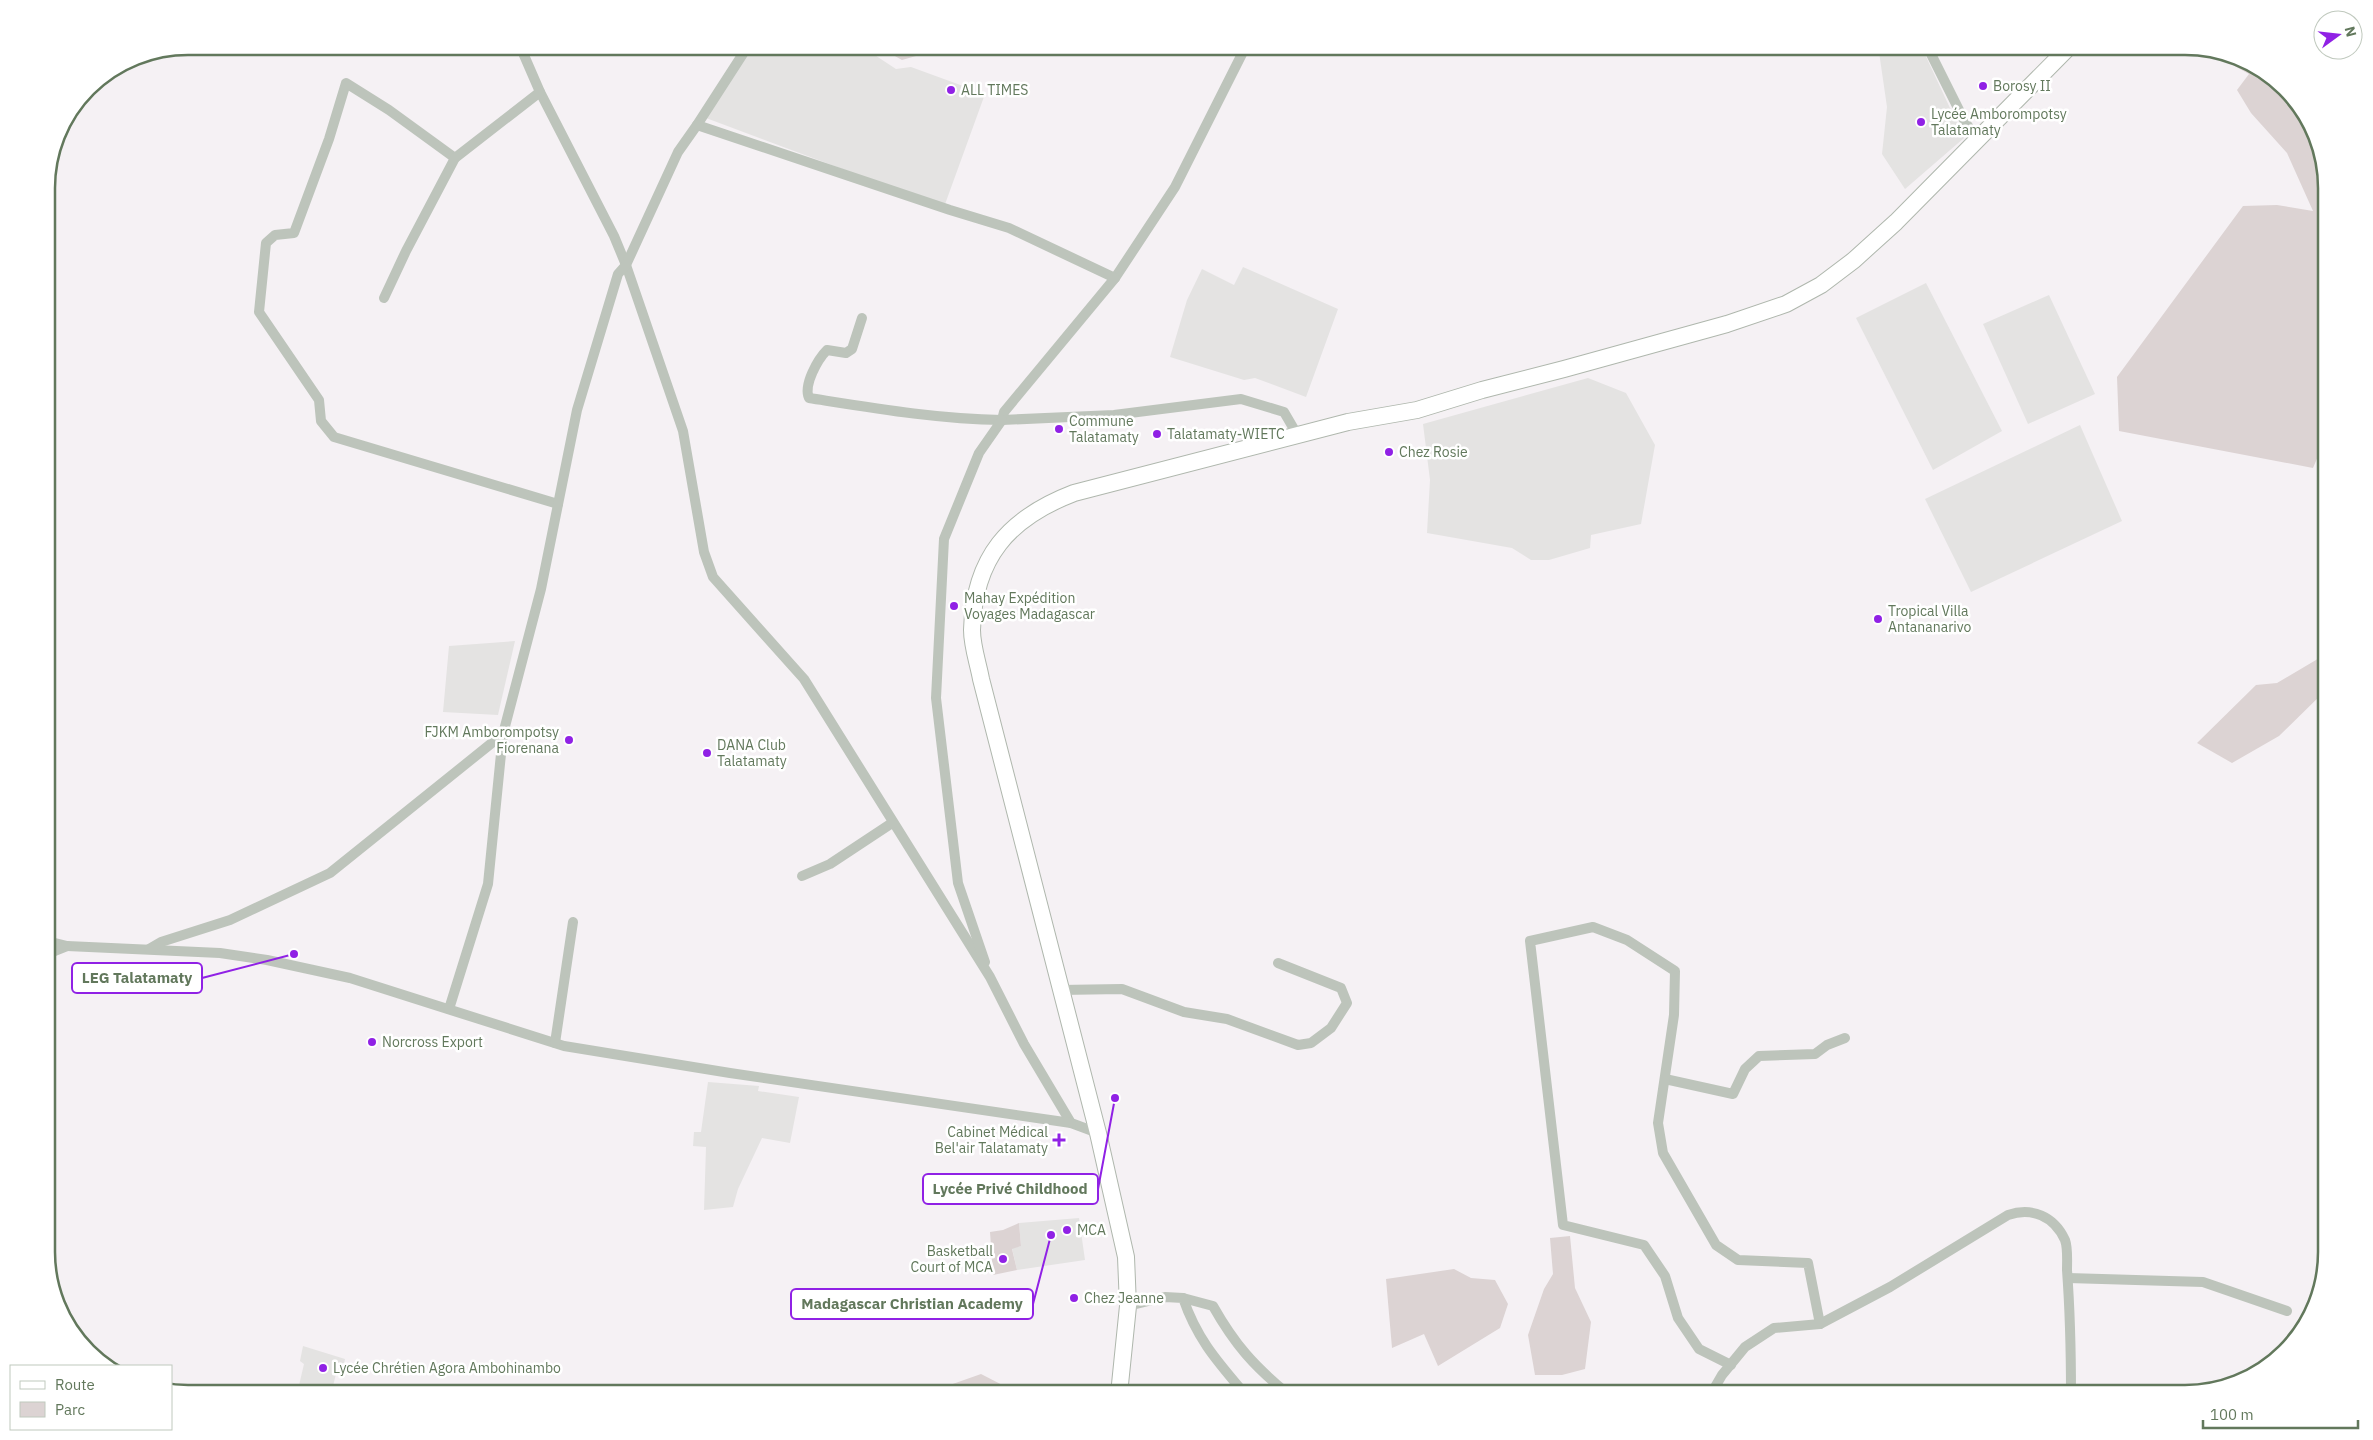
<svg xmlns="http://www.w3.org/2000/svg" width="2373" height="1440" viewBox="0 0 2373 1440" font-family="'IBM Plex Sans',sans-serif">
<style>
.built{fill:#e4e3e2}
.green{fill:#dcd3d3}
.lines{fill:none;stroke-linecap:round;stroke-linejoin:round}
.primary-casing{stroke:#afb7ad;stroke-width:18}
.street{stroke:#bdc4bb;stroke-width:10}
.primary{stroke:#fff;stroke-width:16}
.poi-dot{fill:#9021e5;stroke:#fff;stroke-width:2}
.labels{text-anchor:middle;stroke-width:5;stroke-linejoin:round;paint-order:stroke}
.poi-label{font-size:14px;fill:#62785c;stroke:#fff;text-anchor:start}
.rim{fill:none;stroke:#62785c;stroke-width:2.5}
.leader{fill:none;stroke:#9021e5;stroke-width:2}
.callout-dot{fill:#9021e5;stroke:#fff;stroke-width:2}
.callout{fill:#fff;stroke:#9021e5;stroke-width:2}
.callout-label{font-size:15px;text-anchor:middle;font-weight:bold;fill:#62785c}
</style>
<rect width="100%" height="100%" fill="#f5f1f4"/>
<!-- built -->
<g class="built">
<path d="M750,46H861L896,69L911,67L985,94L944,207L706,118Z"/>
<path d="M1894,46H1921L1964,138L1905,189L1882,154L1887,107L1879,52Z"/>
<path d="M1243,267L1338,309L1306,397L1255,378L1244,380L1170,357L1187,300L1202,269L1234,285Z"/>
<path d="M1926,283L2002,431L1933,470L1856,318Z"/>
<path d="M2049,295L2095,394L2028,424L1983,324Z"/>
<path d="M1588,378L1626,393L1655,445L1641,524L1591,535L1590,548L1549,560H1531L1512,548L1427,533L1430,480L1423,424Z"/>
<path d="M2080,425L2122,521L1971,592L1925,499Z"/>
<path d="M515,641L498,715L443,712L449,646Z"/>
<path d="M708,1082L759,1086L758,1091L799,1097L790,1143L762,1138L738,1189L733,1207L704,1210L706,1147L693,1146L694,1132H701Z"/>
<path d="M1079,1218L1085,1260L1017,1270L1012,1248L1021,1246L1019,1223Z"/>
<path d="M303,1346L345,1359L342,1374H336L331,1394H297L304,1364L300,1361Z"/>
</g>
<!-- green -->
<g class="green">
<path d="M877,46H940L937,50L902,60Z"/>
<path d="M2213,54L2256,65L2297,107L2294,113L2312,131L2326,179L2327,435L2313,468L2119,431L2117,377L2243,206L2277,205L2313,211L2287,153L2251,113L2237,90L2249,74Z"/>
<path d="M2327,638V689L2279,736L2232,763L2197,743L2256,685L2277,683L2321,657Z"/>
<path d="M1019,1223L1021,1246L1012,1249L1017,1270L993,1275L990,1232L1003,1230Z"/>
<path d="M1570,1236L1575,1288L1591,1322L1585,1369L1562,1375H1535L1528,1335L1544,1289L1553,1274L1550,1238Z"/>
<path d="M1454,1269L1471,1278L1495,1280L1508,1304L1500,1328L1438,1366L1424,1334L1392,1348L1386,1279Z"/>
<path d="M981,1374L1020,1394H864L930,1392Z"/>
</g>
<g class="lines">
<defs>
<path id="primary" d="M1119,1394L1128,1306L1126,1257L1098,1133L981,679C978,663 972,646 972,630C974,557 1009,518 1074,493L1348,422L1417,410L1482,390L1564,369L1727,324L1786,304L1821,285L1854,260L1896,222L2070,46"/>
</defs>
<!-- primary casing -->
<use href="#primary" class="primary-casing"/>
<!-- street -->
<g class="street">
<path d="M520,46L540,92L614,236L626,265L683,431L704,552L713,577L804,679L990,977L1024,1044L1071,1123L1098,1133"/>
<path d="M1927,46L1965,122L1977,139"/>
<path d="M697,125L748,46"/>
<path d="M455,158L389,110L346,83L329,139L294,233L275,235L266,243L259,312L319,400L321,421L334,437L558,504"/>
<path d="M1115,278L1175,187L1246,46"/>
<path d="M384,298L406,251L455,158L540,92"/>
<path d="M862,318L852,349L846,353L827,350C818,359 803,385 809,398C873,408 937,419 1002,420"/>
<path d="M802,876L830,864L892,823"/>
<path d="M47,941L67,946L220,953L267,960L350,978L564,1046L730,1073L1071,1123"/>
<path d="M149,949L161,942L230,920L330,873L503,734L541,589L577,410L618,274L626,265L678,152L697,125L950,210L1009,228L1115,278L1004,412L1002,420L1114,415L1241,399L1284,412L1298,436"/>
<path d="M47,954L67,946"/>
<path d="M985,962L958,883L936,698L944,539L979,453L1002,420"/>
<path d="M1060,990L1122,989L1184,1012L1227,1019L1298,1045L1311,1043L1331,1028L1347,1003L1341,988L1278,963"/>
<path d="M449,1009L488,884L503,734"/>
<path d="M555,1043L573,922"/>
<path d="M1665,1079L1733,1094L1745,1069L1759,1056L1815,1054L1827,1045L1845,1038"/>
<path d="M2068,1278L2203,1282L2287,1311"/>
<path d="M1183,1298L1213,1306C1235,1345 1254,1366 1288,1394"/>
<path d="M1128,1306L1165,1297L1183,1298C1197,1339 1217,1361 1245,1394"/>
<path d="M1731,1365L1699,1349L1678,1318L1665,1276L1644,1245L1563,1225L1530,941L1593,927L1627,940L1675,971L1674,1015L1658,1123L1663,1153L1716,1245L1738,1260L1808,1263L1820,1324"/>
<path d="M1319,1394L1348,1390"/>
<path d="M1711,1394L1722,1375L1745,1347L1774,1328L1820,1324L1890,1287L2008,1215C2032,1207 2054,1216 2065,1240C2068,1248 2067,1261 2067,1270C2070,1311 2071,1352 2071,1394"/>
</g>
<!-- primary -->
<use href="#primary" class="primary"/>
</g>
<!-- markers -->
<g class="poi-dot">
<circle cx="1983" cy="86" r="5"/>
<circle cx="951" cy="90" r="5"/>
<circle cx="1921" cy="122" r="5"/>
<circle cx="1059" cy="429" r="5"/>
<circle cx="1157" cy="434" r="5"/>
<circle cx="1389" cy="452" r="5"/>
<circle cx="954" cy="606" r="5"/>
<circle cx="1878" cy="619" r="5"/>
<circle cx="569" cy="740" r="5"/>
<circle cx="707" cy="753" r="5"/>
<circle cx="372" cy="1042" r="5"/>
<path d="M1056.5 1132.5h5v5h5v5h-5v5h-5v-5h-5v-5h5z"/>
<circle cx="1067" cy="1230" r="5"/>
<circle cx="1003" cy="1259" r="5"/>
<circle cx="1074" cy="1298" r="5"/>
<circle cx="323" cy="1368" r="5"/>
</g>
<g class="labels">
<!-- poi labels -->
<g class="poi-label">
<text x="1993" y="91">Borosy II</text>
<text x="961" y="95">ALL TIMES</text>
<text x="1931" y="119">Lycée Amborompotsy<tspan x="1931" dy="16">Talatamaty</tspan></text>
<text x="1069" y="426">Commune<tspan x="1069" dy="16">Talatamaty</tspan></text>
<text x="1167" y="439">Talatamaty-WIETC</text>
<text x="1399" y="457">Chez Rosie</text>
<text x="964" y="603">Mahay Expédition<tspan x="964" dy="16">Voyages Madagascar</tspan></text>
<text x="1888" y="616">Tropical Villa<tspan x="1888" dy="16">Antananarivo</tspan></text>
<text x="559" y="737" text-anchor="end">FJKM Amborompotsy<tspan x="559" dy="16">Fiorenana</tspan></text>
<text x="717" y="750">DANA Club<tspan x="717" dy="16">Talatamaty</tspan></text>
<text x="382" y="1047">Norcross Export</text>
<text x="1048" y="1137" text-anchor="end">Cabinet Médical<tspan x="1048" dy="16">Bel'air Talatamaty</tspan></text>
<text x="1077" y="1235">MCA</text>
<text x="993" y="1256" text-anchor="end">Basketball<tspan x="993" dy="16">Court of MCA</tspan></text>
<text x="1084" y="1303">Chez Jeanne</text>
<text x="333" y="1373">Lycée Chrétien Agora Ambohinambo</text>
</g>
</g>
<!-- crop -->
<path d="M0 0H2373V1440H0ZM188 55H2185A133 133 0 0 1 2318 188V1252A133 133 0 0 1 2185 1385H188A133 133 0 0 1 55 1252V188A133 133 0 0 1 188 55Z" fill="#fff" fill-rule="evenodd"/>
<path class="rim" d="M188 55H2185A133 133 0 0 1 2318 188V1252A133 133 0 0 1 2185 1385H188A133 133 0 0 1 55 1252V188A133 133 0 0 1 188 55Z"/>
<!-- callouts -->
<path class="leader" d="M294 954L202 978M1115 1098L1098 1189M1051 1235L1033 1304"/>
<g class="callout-dot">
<circle cx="294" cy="954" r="5"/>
<circle cx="1115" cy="1098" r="5"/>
<circle cx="1051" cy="1235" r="5"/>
</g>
<g class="callout">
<rect x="72" y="963" width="130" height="30" rx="5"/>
<rect x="923" y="1174" width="175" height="30" rx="5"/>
<rect x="791" y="1289" width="242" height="30" rx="5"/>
</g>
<g class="callout-label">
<text x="137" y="983">LEG Talatamaty</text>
<text x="1010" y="1194">Lycée Privé Childhood</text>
<text x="912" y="1309">Madagascar Christian Academy</text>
</g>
<!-- legend -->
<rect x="10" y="1365" width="162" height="65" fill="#ffffff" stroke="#c0c9be"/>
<rect x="20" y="1381" width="25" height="8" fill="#ffffff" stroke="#c0c9be"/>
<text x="55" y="1390" font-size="15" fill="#62785c">Route</text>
<rect x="20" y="1402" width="25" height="15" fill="#dcd3d3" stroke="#c0c9be"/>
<text x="55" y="1415" font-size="15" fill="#62785c">Parc</text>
<!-- north arrow -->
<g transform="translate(2338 35) rotate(75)"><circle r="24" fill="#ffffff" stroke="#c0c9be"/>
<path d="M0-4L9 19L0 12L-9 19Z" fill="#9021e5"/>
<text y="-8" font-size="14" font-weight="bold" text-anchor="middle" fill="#62785c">N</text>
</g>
<!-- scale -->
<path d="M2203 1420v8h155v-8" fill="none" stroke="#62785c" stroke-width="2.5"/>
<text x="2210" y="1420" font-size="15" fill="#62785c" stroke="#ffffff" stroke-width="4" paint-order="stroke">100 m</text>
</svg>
